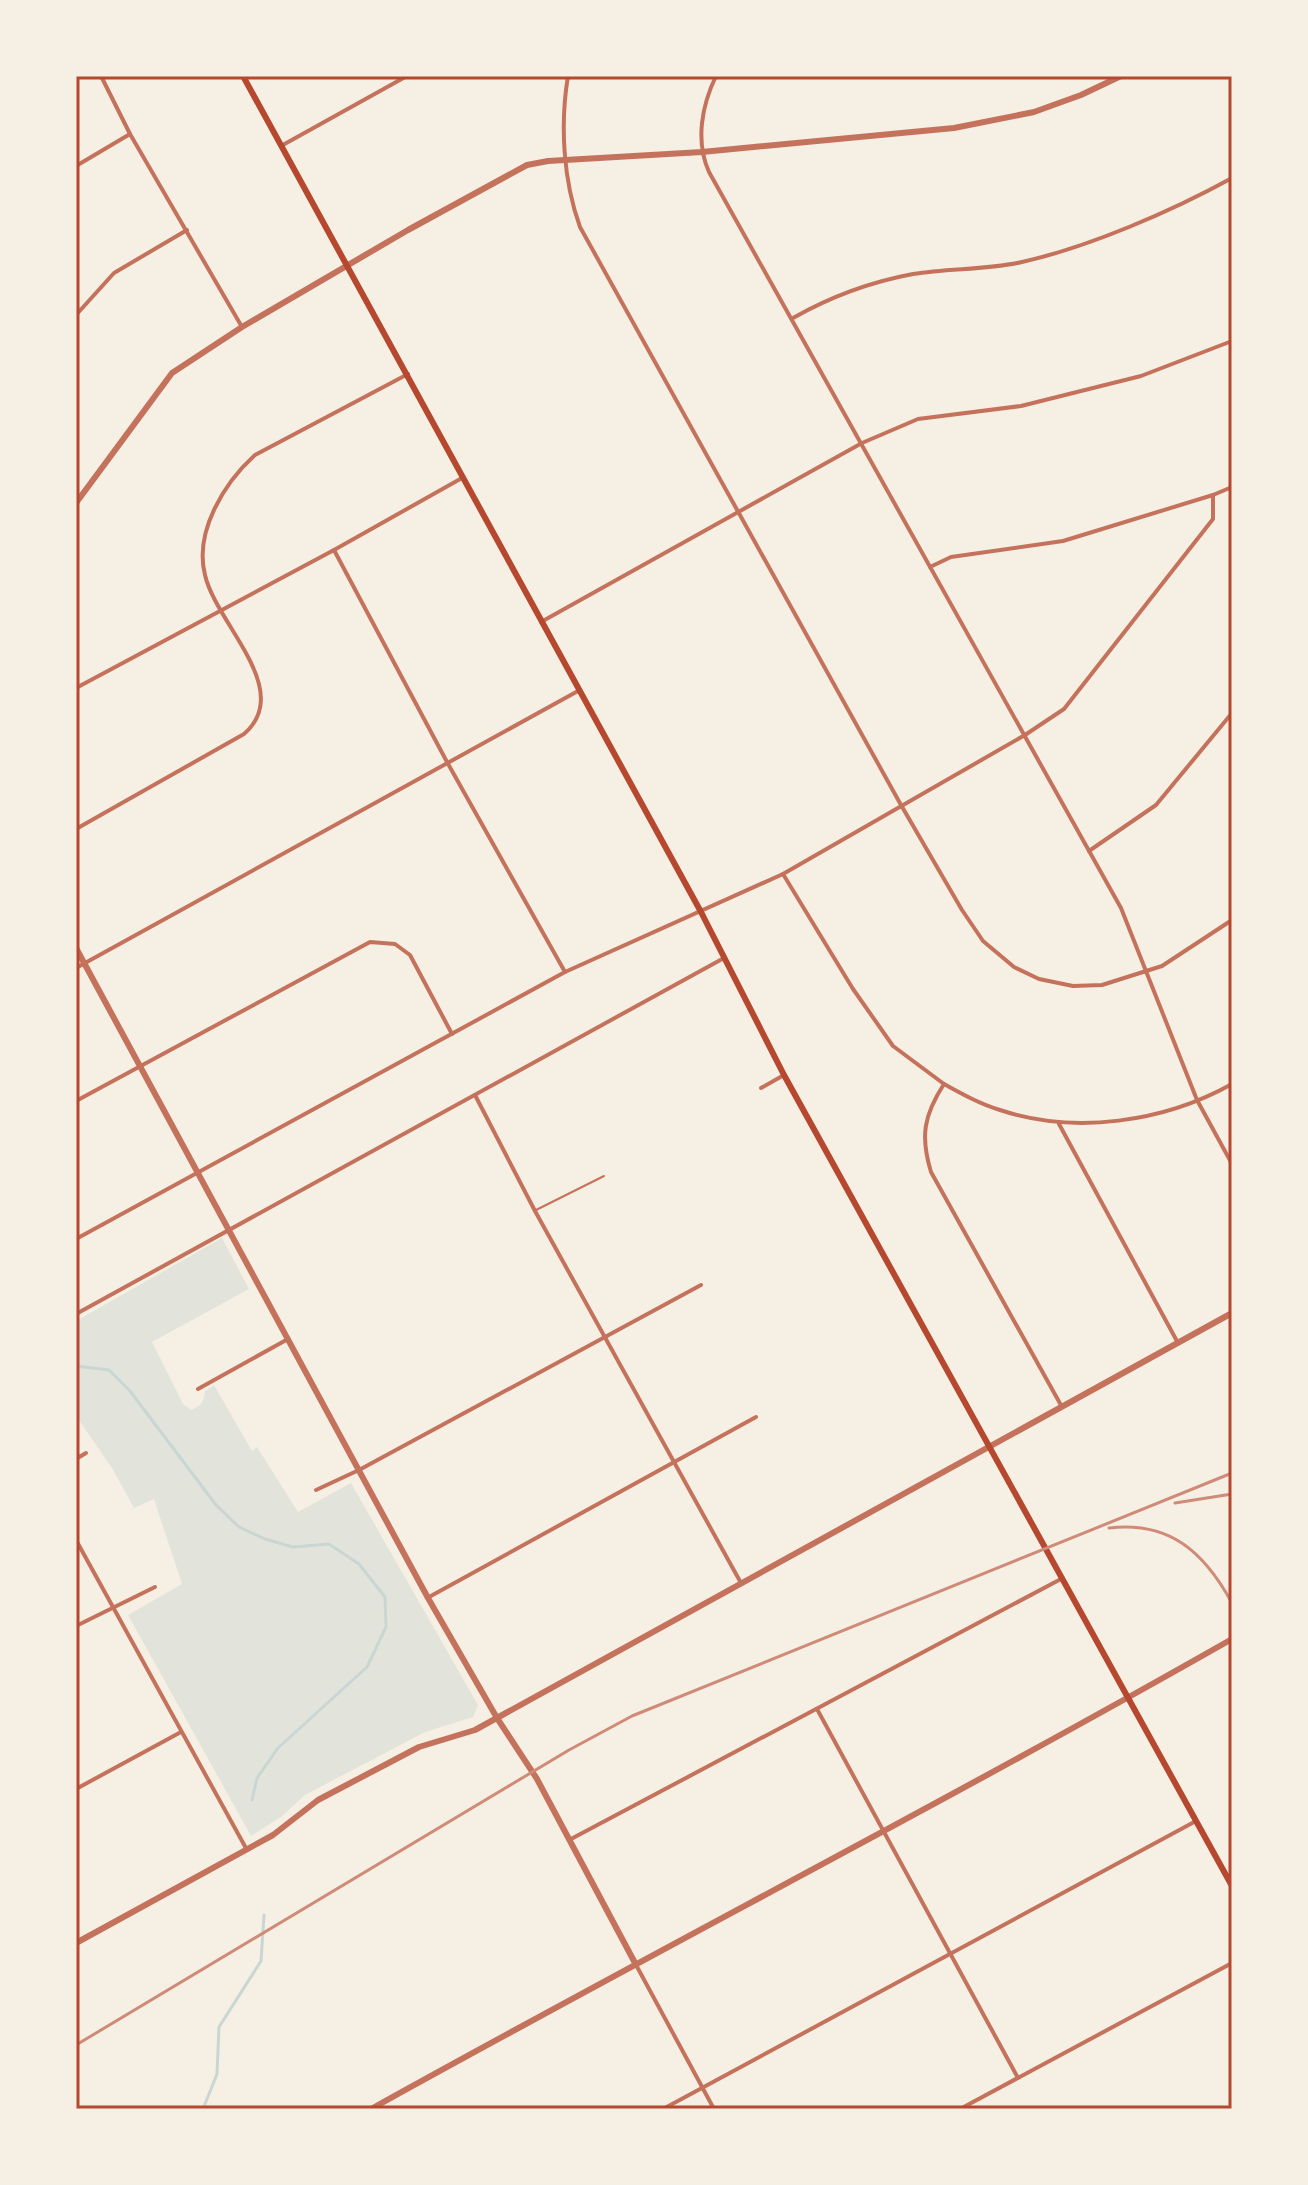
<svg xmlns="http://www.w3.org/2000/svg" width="1308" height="2185" viewBox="0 0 1308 2185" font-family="Overpass,sans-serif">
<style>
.green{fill:#e2e4dc}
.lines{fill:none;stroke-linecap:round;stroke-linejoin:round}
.stream{stroke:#c9d6d2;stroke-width:3}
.service{stroke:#c5725c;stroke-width:2}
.minor{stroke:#c5725c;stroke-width:4}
.tertiary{stroke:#c5725c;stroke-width:6}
.secondary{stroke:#b5482f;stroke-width:6}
.rail{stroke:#cf8b77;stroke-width:3}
.neatline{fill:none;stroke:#b5482f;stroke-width:3}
</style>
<rect width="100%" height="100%" fill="#f6efe4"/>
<!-- green -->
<path class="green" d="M222,1238L249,1289L152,1342L183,1404L191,1410C201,1406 204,1402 205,1391L214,1385L252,1451L257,1447L298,1512L351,1483L478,1705L473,1717L425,1732L305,1795L281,1817L251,1836L128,1615L182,1584L154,1499L134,1508L112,1468L76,1416V1321Z"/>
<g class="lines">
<!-- stream -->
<g class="stream">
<path d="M76,1366L109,1370L130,1391L216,1505L239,1527L265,1539L293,1547L329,1544L359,1564L385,1597L386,1627L367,1667L278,1748L257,1778L252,1800"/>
<path d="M203,2109L217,2074L219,2027L261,1961L264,1915"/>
</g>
<!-- service -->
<path class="service" d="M536,1210L604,1176"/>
<!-- minor -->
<g class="minor">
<path d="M101,76L130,134L242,327"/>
<path d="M568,76C560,124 563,180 580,227L901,805L962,910L983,941L1014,967L1039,979L1073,986L1102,985L1162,966L1232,920"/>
<path d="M716,76C702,105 695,141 709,172L1121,908L1197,1100L1232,1164"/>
<path d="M281,146L407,76"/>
<path d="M76,166L130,134"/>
<path d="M76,315L114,273L187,230"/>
<path d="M793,318C830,297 870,282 913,274C949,268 987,270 1022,262C1089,247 1172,211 1232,178"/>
<path d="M334,550L447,762L565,972"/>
<path d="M930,567L951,557L1063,541L1213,495"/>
<path d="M541,622L862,443L918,419L1021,406L1141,376L1232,341"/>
<path d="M76,688L334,550L462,478"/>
<path d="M76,829L244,734C295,690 216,624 205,575C194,532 224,483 255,455L408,374"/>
<path d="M1089,851L1156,805L1232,713"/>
<path d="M783,874L853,989L893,1046L944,1084C924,1115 920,1136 931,1172L1062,1407"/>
<path d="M76,968L578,691"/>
<path d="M944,1084C962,1094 980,1104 1000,1110C1075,1135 1164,1122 1232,1084"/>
<path d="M761,1088L784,1075"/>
<path d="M475,1095L535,1211L741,1583"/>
<path d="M76,1101L370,942L395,944L410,955L452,1034"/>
<path d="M1059,1124L1178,1343"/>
<path d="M76,1239L565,972L783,874L1025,735L1064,709L1213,519V495L1232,487"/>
<path d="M76,1314L724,958"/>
<path d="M198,1389L288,1339"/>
<path d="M76,1459L86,1453"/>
<path d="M316,1490L359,1470L701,1285"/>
<path d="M76,1540L247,1850"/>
<path d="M429,1597L756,1417"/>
<path d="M76,1626L155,1587"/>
<path d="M817,1709L1018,2078"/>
<path d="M76,1789L181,1732"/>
<path d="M571,1839L1061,1579"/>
<path d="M635,1963L714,2109"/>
<path d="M663,2109L1196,1821"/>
<path d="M960,2109L1232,1963"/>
</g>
<!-- tertiary -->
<g class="tertiary">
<path d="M76,503L172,373L242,327L408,230L527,165L548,161L702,152L954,128L1034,112L1081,95L1121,76"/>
<path d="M76,948L428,1598L497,1718L537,1779L635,1963"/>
<path d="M76,1943L273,1835L318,1800L419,1747L475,1730L1232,1313"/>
<path d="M371,2109C657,1950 947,1801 1232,1639"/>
</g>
<!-- secondary -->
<path class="secondary" d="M243,76L701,912L784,1075L1232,1886"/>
<!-- rail -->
<g class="rail">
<path d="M1175,1503L1232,1494"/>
<path d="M1109,1528C1170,1521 1204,1552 1232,1603"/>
<path d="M76,2045L569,1750L632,1716L1232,1473"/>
</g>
</g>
<!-- border -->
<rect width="1308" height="2185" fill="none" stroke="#f6efe4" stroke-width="156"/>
<rect x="78" y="78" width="1152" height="2029" class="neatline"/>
</svg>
